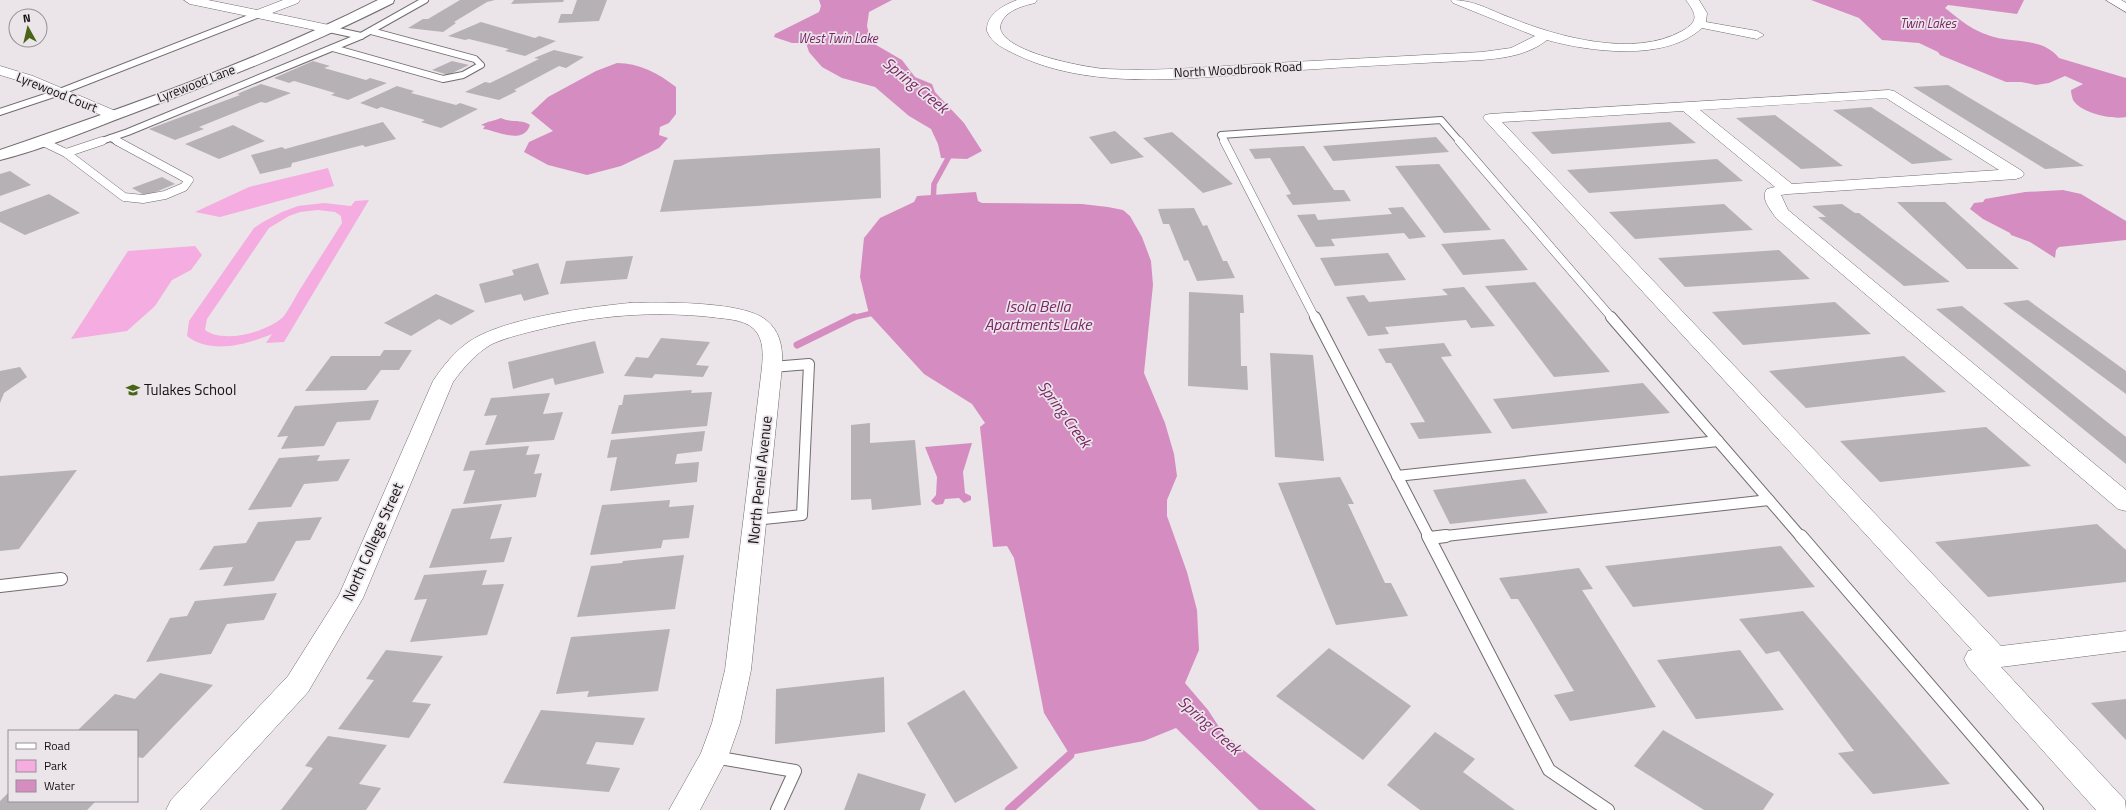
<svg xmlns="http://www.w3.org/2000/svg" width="2126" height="810" viewBox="0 0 2126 810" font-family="'Titillium Web',sans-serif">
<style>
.green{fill:#f5ace0;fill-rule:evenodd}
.water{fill:#d58dc1}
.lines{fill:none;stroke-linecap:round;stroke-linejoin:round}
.stream-far2{stroke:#d58dc1;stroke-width:5.5}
.stream-far1{stroke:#d58dc1;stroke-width:7}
.stream{stroke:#d58dc1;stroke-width:9}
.building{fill:#b6b1b4}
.lane-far3-casing{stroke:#716c6f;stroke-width:8}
.lane-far2-casing{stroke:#716c6f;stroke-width:9}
.lane-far1-casing{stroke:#716c6f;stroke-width:12}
.lane-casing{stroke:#716c6f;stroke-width:14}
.street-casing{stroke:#716c6f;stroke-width:1}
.secondary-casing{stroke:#716c6f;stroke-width:2}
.lane-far3{stroke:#fff;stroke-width:6}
.lane-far2{stroke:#fff;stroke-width:8}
.lane-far1{stroke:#fff;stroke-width:10}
.lane{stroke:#fff;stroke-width:12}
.street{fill:#fff;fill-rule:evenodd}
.secondary{fill:#fff;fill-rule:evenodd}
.labels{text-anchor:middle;stroke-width:3.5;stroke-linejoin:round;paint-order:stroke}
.far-water-label{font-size:13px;font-style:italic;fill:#792567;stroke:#ebe5e9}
.far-street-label{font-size:13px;fill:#141213;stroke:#ebe5e9}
.poi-label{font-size:15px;fill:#141213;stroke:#ebe5e9;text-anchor:start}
.street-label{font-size:15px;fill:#141213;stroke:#ebe5e9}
.water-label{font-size:16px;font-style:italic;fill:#792567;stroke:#ebe5e9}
</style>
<rect width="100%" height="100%" fill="#ebe5e9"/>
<!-- green -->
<g class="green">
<path d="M328,168L334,186L220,217L195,212L249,187Z"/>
<path d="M369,200L284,342L266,343L272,334C248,344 210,355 187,336L189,321L254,228L263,222L282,212L298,206L324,203L351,206L355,201ZM318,210L335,212L341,216L342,223C328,246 313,268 299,291C294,299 289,310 283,317C267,332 224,344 205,330L207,319L269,228L289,216L300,212Z"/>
<path d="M195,246L202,255L191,270L172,280L155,306L127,331L71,339L128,251Z"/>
</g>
<!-- water -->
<g class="water">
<path d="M819,0H892L869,12L867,26L871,42L902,60L915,77L932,84L935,92L964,123L982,151L967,159L941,158L938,144L931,129L909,116L875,87L842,78L822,67L809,52L806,43H792L774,37L775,34L819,12L821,6Z"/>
<path d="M1811,0H2024L2017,14L1948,5L1945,8C1963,22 1971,30 1994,37C2017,43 2043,38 2059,58L2126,78V117C2112,120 2081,113 2073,100C2072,97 2071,93 2071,90L2083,84L2065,76L2049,83L2036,85L2021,82H2006L1940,55L1938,52L1919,43L1882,40L1859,18Z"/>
<path d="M617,63C639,63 658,73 676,87V114L669,123L660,127L659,135L668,138L659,148L621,166L587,175L548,165L524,152L529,142L553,131L531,113L548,97L596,71Z"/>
<path d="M501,118C510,123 522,119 530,125C523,146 496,130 483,129L485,126L481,125C488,121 494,121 501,118Z"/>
<path d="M2063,190L2081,194L2126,221V240L2059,247L2056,250L2055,258L2030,242L2011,235L2010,233L1983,219L1970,209L1974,203L1983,202L1985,199L2025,192Z"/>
<path d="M976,192L978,201L982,203L1082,204L1108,207L1123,210L1130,216L1142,237L1151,261L1153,285L1144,373L1165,423L1174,454L1177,476L1167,500V516L1187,572L1197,610L1199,650L1185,683L1208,710L1223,733L1316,810H1259L1176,728L1144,741L1070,755L1044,713L1014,558L1007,546L993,547L980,427L985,423L972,404L924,374L869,314L860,277L864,238L880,218L914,202L917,196Z"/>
<path d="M972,443L963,472L965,493L971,496V500L964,503L959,498L945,499L943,504L936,505L931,501L936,495L937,477L925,447Z"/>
</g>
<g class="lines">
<!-- stream-far2 -->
<g class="stream-far2">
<path d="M933,204L934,184L952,151"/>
<path d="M852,318L877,312"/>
</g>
<!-- stream-far1 -->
<path class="stream-far1" d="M797,345L854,317"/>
<!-- stream -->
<path class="stream" d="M1009,810L1070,755"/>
</g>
<!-- building -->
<g class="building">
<path d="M460,0H495L487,2L454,22L456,23L443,32L408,28L423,19H428Z"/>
<path d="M514,0H564L563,2L511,4Z"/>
<path d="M577,0H607L599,21L558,23L561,14H572Z"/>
<path d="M481,22L535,38L539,36L556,41L525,56L505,51L509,49L469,39L465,40L448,36Z"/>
<path d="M554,50L584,57L566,68L559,66L514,90L517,91L499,100L465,92L485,82L490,83L539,59L534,58Z"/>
<path d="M313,61L330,66L324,68L366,80L370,78L387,83L348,100L331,95L335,93L294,81L289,83L274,78Z"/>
<path d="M452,61L469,65L448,75L432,70Z"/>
<path d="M261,84L291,93L266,103L261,102L199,127L204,129L175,140L149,129L240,95L237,94Z"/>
<path d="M1948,85L2084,166L2045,169L1913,87Z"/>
<path d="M397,86L414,91L411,93L456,105L460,103L478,109L441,128L421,122L425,120L381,107L377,109L360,103Z"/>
<path d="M1871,107L1953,160L1912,164L1833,110Z"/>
<path d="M1775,115L1843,166L1801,169L1736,118Z"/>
<path d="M383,122L396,139L365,147L363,145L292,163L291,167L260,174L251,155L282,147L285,149Z"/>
<path d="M1670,122L1696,143L1552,154L1531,132Z"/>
<path d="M233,125L265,141L219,159L185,144Z"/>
<path d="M1115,131L1144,157L1111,164L1089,137Z"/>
<path d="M1172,132L1233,184L1203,193L1143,138Z"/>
<path d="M1436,137L1449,152L1333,161L1323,146Z"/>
<path d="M1304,146L1334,190H1344L1351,201L1293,205L1286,195L1291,194L1270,158L1255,159L1249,149Z"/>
<path d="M880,148L881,198L660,212L674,160Z"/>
<path d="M1717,159L1743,181L1589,193L1567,170Z"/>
<path d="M1439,164L1491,230L1444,233L1395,166Z"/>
<path d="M10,171L31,185L0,196V174Z"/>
<path d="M162,177L175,184L146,196L132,188Z"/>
<path d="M49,194L80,213L25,235L0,222V212Z"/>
<path d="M1897,202H1945L2019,269H1967Z"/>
<path d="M1724,204L1753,230L1635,239L1609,212Z"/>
<path d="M1842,204L1855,213H1859L1950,282L1904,286L1818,217H1826L1812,206Z"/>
<path d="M1403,207L1426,237L1409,239L1404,233L1331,239L1335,246L1316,247L1297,215L1315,214L1318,220L1392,214L1388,208Z"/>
<path d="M1194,208L1203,226L1207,225L1223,261H1227L1235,278L1197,281L1188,260L1184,261L1169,224H1163L1158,209Z"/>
<path d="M1504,239L1528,270L1463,275L1441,244Z"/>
<path d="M1779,250L1810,279L1685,287L1658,258Z"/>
<path d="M1388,253L1406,280L1335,286L1320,258Z"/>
<path d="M633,256L627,279L560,284L566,261Z"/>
<path d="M538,263L549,294L524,301L521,294L485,303L479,284L514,275L512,270Z"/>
<path d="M1535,282L1610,372L1554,377L1485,286Z"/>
<path d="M1464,287L1495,326L1471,328L1466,320L1385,327L1389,334L1368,336L1346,297L1364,295L1369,302L1448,295L1442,289Z"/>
<path d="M1189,292L1243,295L1244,313H1240L1241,366H1247L1248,390L1188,386Z"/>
<path d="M436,294L475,311L451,325L439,319L411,336L384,323Z"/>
<path d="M2028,300L2126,371V394L2003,303Z"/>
<path d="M1835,302L1871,334L1743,345L1712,312Z"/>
<path d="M1962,306L2126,437V464L1936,309Z"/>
<path d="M661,338L710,342L696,365L709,366L703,377L655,374L652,378L624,376L636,357L648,358Z"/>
<path d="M595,341L604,373L555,385L553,378L513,389L508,362Z"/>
<path d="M1444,343L1452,356L1441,357L1492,433L1419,439L1410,423L1425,422L1391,363H1386L1378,349Z"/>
<path d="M384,350H412L399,370H381L366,390L305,391L331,356H380Z"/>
<path d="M1270,353L1313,355L1324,461L1275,457Z"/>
<path d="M1904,356L1946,392L1806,408L1769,371Z"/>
<path d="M20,367L27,377L4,393L0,403V371Z"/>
<path d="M1643,383L1670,413L1512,429L1493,399Z"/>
<path d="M692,390L691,393L712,392L707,426L611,434L619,405H622L624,395Z"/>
<path d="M550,393L543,414L563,412L554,440L485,445L497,415L484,416L491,398Z"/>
<path d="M379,400L370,420L337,422L324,446L281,449L288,436L277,437L295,406Z"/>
<path d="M870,423V443L915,440L921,505L872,510L871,499L851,500V425Z"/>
<path d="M1986,427L2031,466L1880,482L1840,441Z"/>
<path d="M705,431L702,451L677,454L675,464L699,462L697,482L610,491L617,457L607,458L611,440Z"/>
<path d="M529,446L526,455L540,454L534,474L542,473L536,497L463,504L475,470L463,471L470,451Z"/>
<path d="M320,455L317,461L350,459L338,481L304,484L291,507L248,510L279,458Z"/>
<path d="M77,470L19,549L0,551V476Z"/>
<path d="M1340,477L1354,504H1348L1385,583H1391L1408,616L1336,625L1278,483Z"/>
<path d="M1525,479L1548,513L1450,524L1433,490Z"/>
<path d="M670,500L669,507L694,505L689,538L663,540L661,548L590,555L602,505Z"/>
<path d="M502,504L490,539L512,537L504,562L429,568L452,509Z"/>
<path d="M322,517L310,540L296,541L274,581L223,586L233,567L199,570L214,546L246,543L258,522Z"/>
<path d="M2097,524L2126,550V582L1988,597L1935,542Z"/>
<path d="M1781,546L1815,587L1633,607L1605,566Z"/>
<path d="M684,555L675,609L577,617L591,566L622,563L623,561Z"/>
<path d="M1579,568L1593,589L1582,590L1656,707L1570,721L1554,695L1574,691L1518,599H1511L1499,578Z"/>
<path d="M487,570L482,585L504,584L487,635L410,642L427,599L414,600L424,575Z"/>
<path d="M277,593L264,620L227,624L211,654L146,662L170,618L187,616L195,601Z"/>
<path d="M1803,611L1950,784L1873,794L1838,753L1854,751L1779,651L1766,654L1739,619Z"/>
<path d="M670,629L658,691L587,697L589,691L556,694L571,637Z"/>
<path d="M1329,648L1411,706L1363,760L1276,696Z"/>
<path d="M386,650L443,656L412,702L431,704L409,738L338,729L374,680L366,679Z"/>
<path d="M1740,650L1784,710L1696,719L1657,660Z"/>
<path d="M160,673L213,685L143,758L137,757V731H77L115,694L135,699Z"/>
<path d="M884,677L885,732L775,744L776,689Z"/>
<path d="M964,690L1018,768L955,803L907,723Z"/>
<path d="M2126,699V740L2091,703Z"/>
<path d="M541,710L645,718L633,745L596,742L586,764L620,768L609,792L503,783Z"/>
<path d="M1663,730L1774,794L1763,810H1704L1634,766Z"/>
<path d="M1435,732L1475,759L1463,772L1515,810H1420L1387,785Z"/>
<path d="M328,736L387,745L359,784L381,788L366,810H281L313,768L305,766Z"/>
<path d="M858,773L926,794L920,810H844Z"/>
<path d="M9,792V801H96L87,810H0V801Z"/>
</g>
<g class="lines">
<defs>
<g id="lane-far3">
<path d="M329,29L361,36"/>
<path d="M333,48L443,79L463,75L481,65L475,59L371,31"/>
<path d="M0,112L57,93L259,14"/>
<path d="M111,138L118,142"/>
<path d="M41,141L43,142"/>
<path d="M99,142L128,132L361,36L425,0"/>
<path d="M1225,142L1221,135L1441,120L1460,142"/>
</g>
<g id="lane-far2">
<path d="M41,141L66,153L102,141"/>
<path d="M1224,141L1315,318"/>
<path d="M1459,141L1612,318"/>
<path d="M66,153L124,197L143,199L165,195L184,187L189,180L117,141"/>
</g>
<g id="lane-far1">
<path d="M1315,317L1429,537"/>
<path d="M1611,317L1801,537"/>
<path d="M1397,476L1718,441"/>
<path d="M755,520L802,515L809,364L772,367"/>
<path d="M1437,537L1769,500"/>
</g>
<g id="lane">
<path d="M1428,536L1549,770L1608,810"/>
<path d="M1801,536L2037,810"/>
<path d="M1430,538L1446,536"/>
<path d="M0,586L61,579"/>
<path d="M714,757L795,771L777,810"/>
</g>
<g id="street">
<path d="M184,0H208L257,10L283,0H300L298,3L272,13L329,25L335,29L329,33L190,4Z"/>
<path d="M1017,0H1037L1035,3C1022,6 1003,11 1000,27C1002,52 1083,67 1105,69C1161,72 1217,66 1274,63C1343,59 1413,56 1482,52L1511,48L1535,36L1453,3L1451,0C1475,0 1489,10 1511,18C1558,37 1634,58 1682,31C1700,21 1696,14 1686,0H1699L1707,13L1706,22L1757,31L1764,35L1757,39L1702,28C1666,62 1590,52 1547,40C1528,55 1505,58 1482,60C1422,63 1361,66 1301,70C1210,75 1101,95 1017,55C1005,49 992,44 987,31C986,14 1004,5 1017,0Z"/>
<path d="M2106,0H2121L2126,3V12Z"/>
<path d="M0,66L33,76L118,112L120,115L118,118H108L23,82L0,75Z"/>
<path d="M1889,90L1894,91L2022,171L2024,174L2022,177L2016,179L1788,194L1781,195L1788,210L2126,490V511L2118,509L1776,218C1770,209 1760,198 1767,189L1775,187L1683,111L1502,122L2001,646L2126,631V651L2001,667L2125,800L2126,810H2096L1968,667L1964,659L1968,651L1972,650L1483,118L1485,115L1490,114ZM1886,98L1999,170L1792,184L1700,110Z"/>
<path d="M630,303C660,302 744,301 766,320C781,332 783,349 782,367L751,670L740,723L728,757L700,810H669L701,753L712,723L725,670L762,367C763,355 764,339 754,329C744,319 725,319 711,317C653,311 598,315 542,329C525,333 508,337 492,344C476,353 464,367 453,382L363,598L308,692L200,810H166L171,800L288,676L339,595L433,381C443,366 455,351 470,341C505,318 588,307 630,303Z"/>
</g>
<path id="secondary" d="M378,0H394L393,3C308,46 220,81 131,114C88,130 44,149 0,160V150C128,106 257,61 378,0Z"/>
</defs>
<!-- lane-far3 casing -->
<use href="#lane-far3" class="lane-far3-casing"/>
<!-- lane-far2 casing -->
<use href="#lane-far2" class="lane-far2-casing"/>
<!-- lane-far1 casing -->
<use href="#lane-far1" class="lane-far1-casing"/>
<!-- lane casing -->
<use href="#lane" class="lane-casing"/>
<!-- street casing -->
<use href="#street" class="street-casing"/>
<!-- secondary casing -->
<use href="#secondary" class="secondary-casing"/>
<!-- lane-far3 -->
<use href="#lane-far3" class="lane-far3"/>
<!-- lane-far2 -->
<use href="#lane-far2" class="lane-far2"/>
<!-- lane-far1 -->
<use href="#lane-far1" class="lane-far1"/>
<!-- lane -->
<use href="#lane" class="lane"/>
<!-- street -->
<use href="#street" class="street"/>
<!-- secondary -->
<use href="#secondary" class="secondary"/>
</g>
<!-- icons -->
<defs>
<symbol id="school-bare" viewBox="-9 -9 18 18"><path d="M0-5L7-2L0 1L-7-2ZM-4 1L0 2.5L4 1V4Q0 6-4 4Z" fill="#486416" stroke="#ebe5e9" stroke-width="2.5" paint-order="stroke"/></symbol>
</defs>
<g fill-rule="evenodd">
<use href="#school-bare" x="123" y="380" width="20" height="20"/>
</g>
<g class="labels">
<!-- far-water labels -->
<g class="far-water-label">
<text x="1928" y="28">Twin Lakes</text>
<text x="838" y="43">West Twin Lake</text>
</g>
<!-- far-street labels -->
<g class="far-street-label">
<text transform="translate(1238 69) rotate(-3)" y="5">North Woodbrook Road</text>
<text transform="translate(196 83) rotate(-21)" y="5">Lyrewood Lane</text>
<text transform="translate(57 92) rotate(22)" y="5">Lyrewood Court</text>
</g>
<!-- poi labels -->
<g class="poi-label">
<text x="144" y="395">Tulakes School</text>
</g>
<!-- street labels -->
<g class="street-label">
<text transform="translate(760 480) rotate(-84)" y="5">North Peniel Avenue</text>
<text transform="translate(373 542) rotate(-66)" y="5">North College Street</text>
</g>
<!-- water labels -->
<g class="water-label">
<text transform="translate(916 85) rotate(39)" y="6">Spring Creek</text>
<text x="1038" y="312">Isola Bella<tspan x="1038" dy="18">Apartments Lake</tspan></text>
<text transform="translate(1065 414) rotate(54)" y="6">Spring Creek</text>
<text transform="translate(1210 725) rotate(42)" y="6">Spring Creek</text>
</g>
</g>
<!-- legend -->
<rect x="8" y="730" width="130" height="72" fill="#ebe5e9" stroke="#959193"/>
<rect x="16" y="743" width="20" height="6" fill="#ffffff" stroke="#959193"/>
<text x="44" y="750" font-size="12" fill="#141213">Road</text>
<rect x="16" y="760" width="20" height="12" fill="#f5ace0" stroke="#959193"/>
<text x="44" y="770" font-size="12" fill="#141213">Park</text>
<rect x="16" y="780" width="20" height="12" fill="#d58dc1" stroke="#959193"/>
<text x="44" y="790" font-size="12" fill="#141213">Water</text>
<!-- north arrow -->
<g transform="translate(28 28) rotate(352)"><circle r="19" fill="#ebe5e9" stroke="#959193"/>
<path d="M0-3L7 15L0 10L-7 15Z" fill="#486416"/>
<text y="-6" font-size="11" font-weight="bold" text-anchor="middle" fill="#141213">N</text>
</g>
</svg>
